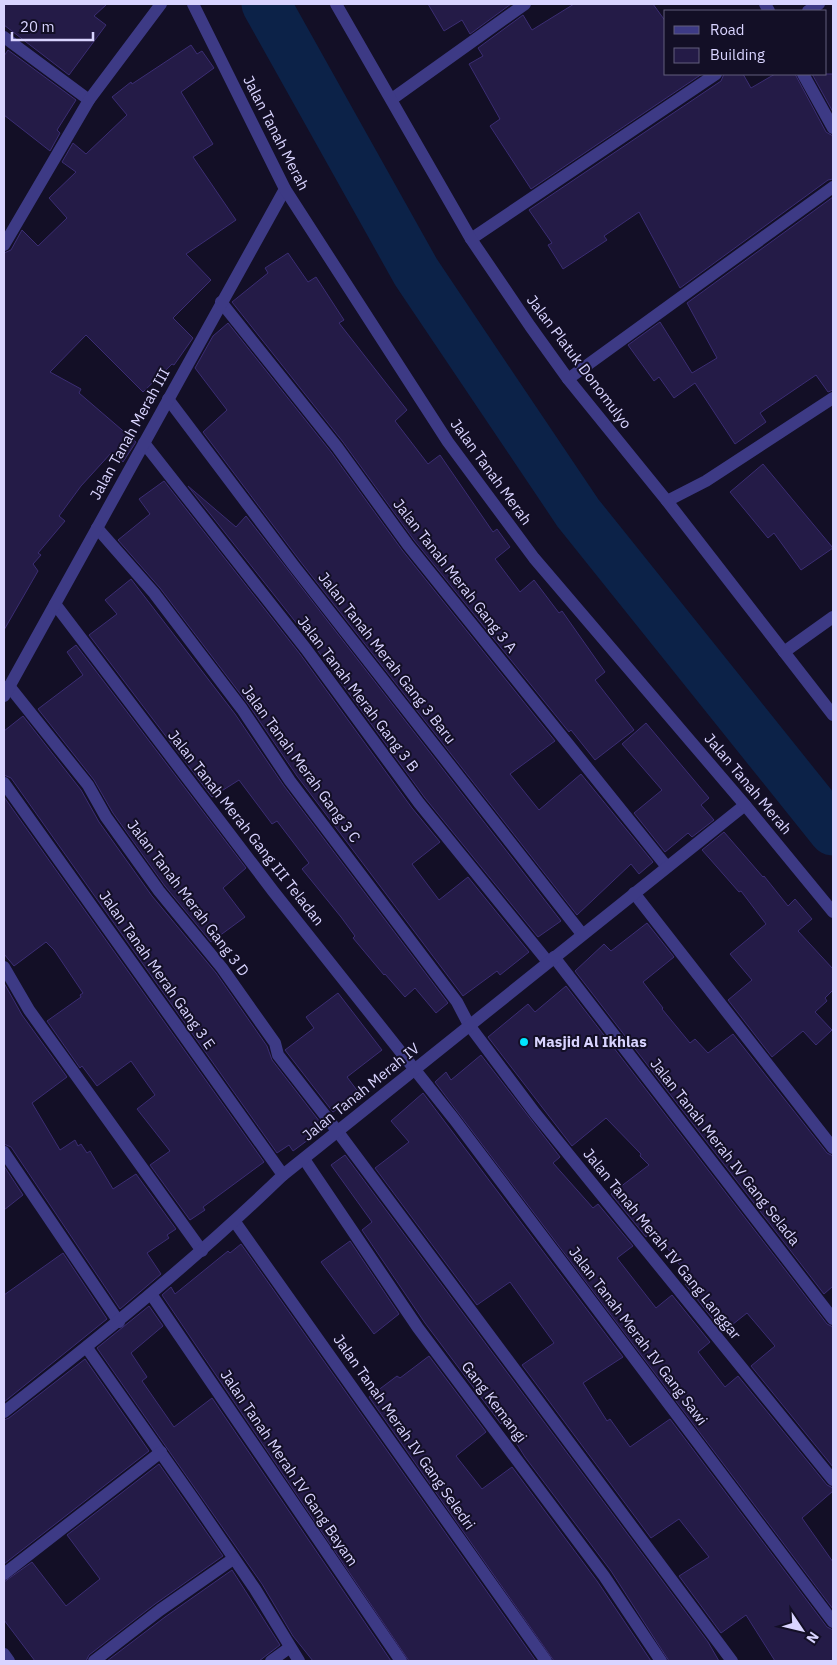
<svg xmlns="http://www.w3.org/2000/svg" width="837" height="1665" viewBox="0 0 837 1665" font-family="'IBM Plex Sans',sans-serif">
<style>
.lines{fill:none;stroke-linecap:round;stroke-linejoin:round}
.river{stroke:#0c2248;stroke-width:49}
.building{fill:#241b47;stroke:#3b2d73}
.minor{stroke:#3d3a85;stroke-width:12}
.tertiary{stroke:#3d3a85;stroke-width:12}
.poi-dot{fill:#00e5ff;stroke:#130f26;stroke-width:2}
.labels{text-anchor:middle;stroke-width:4;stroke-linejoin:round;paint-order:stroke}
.street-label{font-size:15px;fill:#d9d4ff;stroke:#130f26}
.poi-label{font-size:15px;font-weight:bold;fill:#d9d4ff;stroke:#130f26;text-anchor:start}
</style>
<rect width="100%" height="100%" fill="#130f26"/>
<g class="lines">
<!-- river -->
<path class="river" d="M266,4L416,272L578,513L833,831"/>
</g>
<!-- building -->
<g class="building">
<path d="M4,4H107L94,16L106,25L69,75L4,25Z"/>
<path d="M428,4H511L470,34L462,20L444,31Z"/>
<path d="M574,4H653L666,22V74H702L531,189L490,126L500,119L469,64L483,56L478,48L523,15L532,30Z"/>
<path d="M191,45L197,54L202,51L214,68L181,92L213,144L193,157L236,220L186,254L211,280L173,318L193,338L174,365L172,364L143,392L86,335L50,372L81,389L79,393L136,442L123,462L112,452L81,486L59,516L65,521L38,553L41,555L33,564L38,571L4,630V253L11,250L22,230L38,246L67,218L49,198L76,172L62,162L73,143L86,154L127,115L112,97L131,82L132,84Z"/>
<path d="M8,50L76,100L57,130L60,133L50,151L4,115V56Z"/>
<path d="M724,74H743L751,88L775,74H795L826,132L833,136V179L828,180L680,288L639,212L604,236L607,240L563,269L548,245L552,243L529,210L721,81Z"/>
<path d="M812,74H833V112Z"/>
<path d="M833,197V390L828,392L816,375L760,413L766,422L735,444L695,383L674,398L659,377L654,381L628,345L660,322L692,373L717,358L687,303Z"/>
<path d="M288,253L308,282L316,277L344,320L339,323L407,410L395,421L428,464L440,455L493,532L497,529L510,547L495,559L520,592L534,580L559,613L562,611L605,672L595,680L634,730L595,760L571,730L569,732L414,540L343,442L232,302L268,273L265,268Z"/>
<path d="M228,323L331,452L402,550L555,741L510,774L539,810L581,774L653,862L639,874L631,864L577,915L300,561L203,432L227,410L195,368L213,336Z"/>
<path d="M763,464L833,548L801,570L774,533L768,538L730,492Z"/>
<path d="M164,481L300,654L412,808L440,842L412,864L439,900L468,877L529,952L500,975L497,971L463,996L297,776L248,704L160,588L118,540L150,514L139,499Z"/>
<path d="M188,486L236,527L246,516L561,921L538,937L425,798L313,644Z"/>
<path d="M131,579L235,714L284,786L448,1003L436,1013L415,988L405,997L385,974L384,975L353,938L355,936L341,917L302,869L309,863L277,821L272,824L239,780L212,797L89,635L117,614L105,600Z"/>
<path d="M76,645L246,868L223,888L245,917L211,942L165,886L113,813L94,780L38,709L83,675L67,652Z"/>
<path d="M23,716L81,790L99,822L152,896L216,973L267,1046L272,1060L320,1122L307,1132L312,1137L293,1151L289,1145L277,1153L11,778L4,775V731Z"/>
<path d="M646,723L709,798L701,805L714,820L692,837L688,833L665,852L634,813L662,790L622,744Z"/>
<path d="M4,797L264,1162L203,1207L205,1210L190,1220L150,1165L170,1151L137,1109L155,1095L131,1061L97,1086L82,1066L80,1068L47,1021L81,997L80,995L83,993L54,950L46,942L14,966L4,954Z"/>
<path d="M724,832L763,877L764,876L788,906L795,899L812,919L798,931L833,969V990L825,998L827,1001L815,1012L832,1030L816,1045L803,1031L772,1057L728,1000L752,980L730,954L766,924L741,891L739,892L702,850Z"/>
<path d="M647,923L674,957L643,982L663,1008L662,1009L690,1043L695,1039L708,1053L733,1034L827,1153L833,1156V1286L824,1294L575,971L604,944L611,951Z"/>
<path d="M4,983L22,1015L67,1077L32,1103L60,1150L75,1140L78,1146L81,1144L87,1153L90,1151L113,1189L136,1174L176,1229L167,1235L169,1238L147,1253L161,1274L120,1309L11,1147L4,1144Z"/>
<path d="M566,986L827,1324L833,1327V1467L751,1366L775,1346L747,1313L723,1332L685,1284L688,1282L684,1277L687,1275L655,1231L646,1237L611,1194L649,1165L640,1156L641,1154L606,1118L572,1146L488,1037L528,1004L535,1012Z"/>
<path d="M338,993L382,1050L347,1077L359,1093L333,1112L285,1050L314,1028L306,1017Z"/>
<path d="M481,1055L560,1157L553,1163L593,1208L598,1204L633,1246L617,1258L656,1308L672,1295L710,1342L698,1352L725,1387L738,1376L827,1485L833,1488V1491L802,1518L833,1562V1609L435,1082L446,1072L451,1080Z"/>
<path d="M423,1093L623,1357L583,1383L607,1421L610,1419L630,1447L670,1419L827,1627L833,1630V1661H775L746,1615L721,1633L679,1576L709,1557L679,1519L651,1538L522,1365L554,1343L510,1282L477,1305L375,1168L409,1142L391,1121Z"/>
<path d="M345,1155L708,1642L719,1661H669L611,1571L525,1457L503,1422L501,1424L425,1323L362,1230L372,1222L331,1165Z"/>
<path d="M4,1166L23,1195L4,1210Z"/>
<path d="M350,1241L399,1314L374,1334L321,1262Z"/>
<path d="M241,1244L536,1661H409L162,1295L171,1287L175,1294L228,1251L230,1253Z"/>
<path d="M63,1253L107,1319L4,1402V1295Z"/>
<path d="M149,1306L163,1326L131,1353L147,1377L142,1381L174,1427L212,1398L391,1661H313L293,1636L262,1584L97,1348Z"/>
<path d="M429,1356L486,1432L456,1456L482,1489L512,1467L597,1581L651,1661H554L369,1397L397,1376L400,1378Z"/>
<path d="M85,1359L149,1451L4,1564V1420L9,1418Z"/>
<path d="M159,1464L223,1556L155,1604L89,1655L86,1661H35L4,1620V1582L32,1562L66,1606L100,1579L67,1535Z"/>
<path d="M232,1570L280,1645L263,1658L259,1661H107L165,1617Z"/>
</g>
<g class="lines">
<!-- minor -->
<g class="minor">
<path d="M765,4L769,11"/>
<path d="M808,11L819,4"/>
<path d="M4,37L89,100"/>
<path d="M803,74L833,128"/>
<path d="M392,99L525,4"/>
<path d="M471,239L716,74"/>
<path d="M4,245L89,100L161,4"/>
<path d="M221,302L337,447L408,545L667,867"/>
<path d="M568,379L833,187"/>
<path d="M168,399L294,566L582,934"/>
<path d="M144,443L306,649L419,803L548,962"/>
<path d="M667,501L706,481L833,398"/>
<path d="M97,528L154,593L242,709L290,781L457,1002L469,1025L535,1113L833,1480"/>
<path d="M55,604L273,891L454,1119L833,1622"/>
<path d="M784,652L833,617"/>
<path d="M9,686L88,785L106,817L159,891L222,968L275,1043L278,1055L338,1132L732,1661"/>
<path d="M4,696L285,189"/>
<path d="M4,783L283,1175"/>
<path d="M634,893L833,1148"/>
<path d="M554,957L833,1319"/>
<path d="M4,967L29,1010L202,1251"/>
<path d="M4,1152L119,1322"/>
<path d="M304,1159L418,1328L604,1576L661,1661"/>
<path d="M235,1222L546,1661"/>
<path d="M151,1294L401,1661"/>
<path d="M87,1348L194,1500L255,1589L299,1661"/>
<path d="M4,1412C100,1337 195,1260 283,1175L745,805"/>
<path d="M4,1574L161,1452"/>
<path d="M4,1654L9,1661"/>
<path d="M94,1661L160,1610L233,1559"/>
<path d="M271,1661L289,1648"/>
</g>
<!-- tertiary -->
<g class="tertiary">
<path d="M193,4L285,189L448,442L534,558L745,805L833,912"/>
<path d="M336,4L471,239L530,326L568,379L667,501L833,715"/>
</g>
</g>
<!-- markers -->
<circle class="poi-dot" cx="524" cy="1042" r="5"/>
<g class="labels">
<!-- street labels -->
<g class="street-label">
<text transform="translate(276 133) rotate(63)" y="5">Jalan Tanah Merah</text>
<text transform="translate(579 362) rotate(53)" y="5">Jalan Platuk Donomulyo</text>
<text transform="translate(130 434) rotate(-61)" y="5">Jalan Tanah Merah III</text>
<text transform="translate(491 472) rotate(54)" y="5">Jalan Tanah Merah</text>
<text transform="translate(455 576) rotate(52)" y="5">Jalan Tanah Merah Gang 3 A</text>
<text transform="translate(387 658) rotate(52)" y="5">Jalan Tanah Merah Gang 3 Baru</text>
<text transform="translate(358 694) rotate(53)" y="5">Jalan Tanah Merah Gang 3 B</text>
<text transform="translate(301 764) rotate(54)" y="5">Jalan Tanah Merah Gang 3 C</text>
<text transform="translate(748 784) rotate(50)" y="5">Jalan Tanah Merah</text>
<text transform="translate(246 828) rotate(52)" y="5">Jalan Tanah Merah Gang III Teladan</text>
<text transform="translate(188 898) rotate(53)" y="5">Jalan Tanah Merah Gang 3 D</text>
<text transform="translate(157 970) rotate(55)" y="5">Jalan Tanah Merah Gang 3 E</text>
<text transform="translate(361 1092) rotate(-39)" y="5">Jalan Tanah Merah IV</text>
<text transform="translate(725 1152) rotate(52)" y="5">Jalan Tanah Merah IV Gang Selada</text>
<text transform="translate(662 1244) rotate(51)" y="5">Jalan Tanah Merah IV Gang Langgar</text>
<text transform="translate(638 1336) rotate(53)" y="5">Jalan Tanah Merah IV Gang Sawi</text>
<text transform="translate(494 1402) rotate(53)" y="5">Gang Kemangi</text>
<text transform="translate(404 1432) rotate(55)" y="5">Jalan Tanah Merah IV Gang Seledri</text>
<text transform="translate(289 1468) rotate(56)" y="5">Jalan Tanah Merah IV Gang Bayam</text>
</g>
<!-- poi labels -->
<g class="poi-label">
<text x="534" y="1047">Masjid Al Ikhlas</text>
</g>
</g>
<!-- border -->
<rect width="837" height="1665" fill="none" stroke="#d9d4ff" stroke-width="10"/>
<!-- legend -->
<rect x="664" y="10" width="162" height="65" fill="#130f26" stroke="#625e7d"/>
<rect x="674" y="26" width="25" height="8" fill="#3d3a85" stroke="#625e7d"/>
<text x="710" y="35" font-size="15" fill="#d9d4ff">Road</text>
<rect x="674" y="48" width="25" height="15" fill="#241b47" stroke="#625e7d"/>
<text x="710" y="60" font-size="15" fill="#d9d4ff">Building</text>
<!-- north arrow -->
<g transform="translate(802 1630) rotate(125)" stroke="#130f26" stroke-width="4" paint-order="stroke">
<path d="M0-4L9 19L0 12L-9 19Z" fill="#d9d4ff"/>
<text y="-8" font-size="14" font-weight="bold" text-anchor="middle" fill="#d9d4ff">N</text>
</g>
<!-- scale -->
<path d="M12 32v8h81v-8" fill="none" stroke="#d9d4ff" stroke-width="2.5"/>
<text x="20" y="32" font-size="15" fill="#d9d4ff" stroke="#130f26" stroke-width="4" paint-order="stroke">20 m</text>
</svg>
